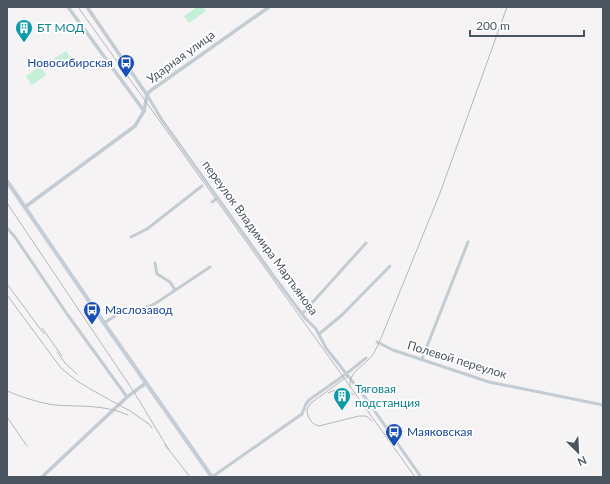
<svg xmlns="http://www.w3.org/2000/svg" width="610" height="484" viewBox="0 0 610 484" font-family="Lato,sans-serif">
<style>
.pitch{fill:#c3f0d7}
.lines{fill:none;stroke-linecap:round;stroke-linejoin:round}
.minor{stroke:#c4ccd3;stroke-width:3}
.tertiary{stroke:#c4ccd3;stroke-width:3.5}
.secondary{stroke:#c4cdd8;stroke-width:4}
.tram{stroke:#b5b7bc;stroke-width:1}
.rail{stroke:#b5b7bc;stroke-width:1}
.labels{text-anchor:middle;stroke-width:3.5;stroke-linejoin:round;paint-order:stroke}
.culture-label{font-size:12px;fill:#0d838f;stroke:#fff;text-anchor:start}
.street-label{font-size:12px;fill:#4a5560;stroke:#fff}
.transit-label{font-size:12px;fill:#164399;stroke:#fff;text-anchor:start}
</style>
<rect width="100%" height="100%" fill="#f5f3f3"/>
<!-- pitch -->
<g class="pitch">
<path d="M197,7H203L206,11L189,23L184,16Z"/>
<path d="M66,51L70,57L58,66L53,59Z"/>
<path d="M40,66L46,75L32,85L26,76Z"/>
</g>
<g class="lines">
<!-- minor -->
<g class="minor">
<path d="M147,95L162,120L273,275L305,318L316,329L326,348L367,400L421,477"/>
<path d="M212,202L218,198"/>
<path d="M7,228L15,237L67,314L127,397"/>
<path d="M131,237L147,229L202,186"/>
<path d="M155,263L157,274L170,282L175,290"/>
<path d="M302,314L366,243"/>
<path d="M104,323L121,312L141,310L156,303L210,267"/>
<path d="M319,334L342,315L390,266"/>
<path d="M377,342L393,350L489,382L603,405"/>
<path d="M422,359L468,242"/>
<path d="M212,477L302,414L306,404L309,400L346,374L366,358"/>
</g>
<!-- tertiary -->
<g class="tertiary">
<path d="M68,7L144,111"/>
<path d="M87,7L147,95"/>
<path d="M25,207L135,126L144,111L147,95L150,91L269,7"/>
<path d="M42,477L127,397L146,383"/>
</g>
<!-- secondary -->
<path class="secondary" d="M7,181L104,323L212,477"/>
<!-- tram -->
<g class="tram">
<path d="M78,7L415,477"/>
<path d="M348,376L311,403L307,409C307,417 311,424 319,426L359,416H366L372,421"/>
<path d="M350,387C349,372 360,369 369,359C374,355 376,348 379,343L440,193L507,7"/>
<path d="M328,393C337,388 346,390 354,395"/>
</g>
<!-- rail -->
<g class="rail">
<path d="M7,203L134,392L169,450"/>
<path d="M7,284L44,334"/>
<path d="M7,295L61,368L77,381L92,390L130,411L149,424L152,428"/>
<path d="M42,328L62,356"/>
<path d="M57,352L65,363L77,374"/>
<path d="M7,391C22,397 39,403 55,405C81,407 103,404 128,415"/>
<path d="M7,417L27,446"/>
<path d="M165,445L190,477"/>
</g>
</g>
<!-- icons -->
<defs>
<symbol id="building-pin" viewBox="-11 -11 22 30"><path d="M0 17L-7.5 6A9.5 9.5 0 1 1 7.5 6Z" fill="#0f9aa8" stroke="#fff"/><path d="M-4-6H4V6H1V3H-1V6H-4ZM-2.5-4.3h1.7v1.8h-1.7ZM.8-4.3h1.7v1.8H.8ZM-2.5-1h1.7V.8h-1.7ZM.8-1h1.7V.8H.8Z" fill="#fff"/></symbol>
<symbol id="bus-pin" viewBox="-11 -11 22 30"><path d="M0 17L-7.5 6A9.5 9.5 0 1 1 7.5 6Z" fill="#1a4fb4" stroke="#fff"/><path d="M-5-6H5V4H4V6H2V4H-2V6H-4V4H-5ZM-3.5-4V0h7V-4ZM-3.5 1.2v1.5H-2V1.2ZM2 1.2v1.5H3.5V1.2Z" fill="#fff"/></symbol>
</defs>
<g fill-rule="evenodd">
<use href="#building-pin" x="14" y="18" width="20" height="27"/>
<use href="#bus-pin" x="116" y="53" width="20" height="27"/>
<use href="#bus-pin" x="82" y="300" width="20" height="27"/>
<use href="#building-pin" x="332" y="386" width="20" height="27"/>
<use href="#bus-pin" x="384" y="422" width="20" height="27"/>
</g>
<g class="labels">
<!-- culture labels -->
<g class="culture-label">
<text x="37" y="32">БТ МОД</text>
<text x="355" y="393">Тяговая<tspan x="355" dy="14">подстанция</tspan></text>
</g>
<!-- street labels -->
<g class="street-label">
<text transform="translate(181 57) rotate(-36)" y="4">Ударная улица</text>
<text transform="translate(260 238) rotate(54)" y="4">переулок Владимира Мартьянова</text>
<text transform="translate(457 360) rotate(17)" y="4">Полевой переулок</text>
</g>
<!-- transit labels -->
<g class="transit-label">
<text x="113" y="67" text-anchor="end">Новосибирская</text>
<text x="105" y="314">Маслозавод</text>
<text x="407" y="436">Маяковская</text>
</g>
</g>
<!-- border -->
<rect width="610" height="484" fill="none" stroke="#4a5560" stroke-width="16"/>
<!-- north arrow -->
<g transform="translate(578 452) rotate(156)" stroke="#ffffff" stroke-width="3" paint-order="stroke">
<path d="M0-3L7 15L0 10L-7 15Z" fill="#4a5560"/>
<text y="-6" font-size="11" font-weight="bold" text-anchor="middle" fill="#4a5560">N</text>
</g>
<!-- scale -->
<path d="M470 30v6h114v-6" fill="none" stroke="#4a5560" stroke-width="2"/>
<text x="476" y="30" font-size="12" fill="#4a5560" stroke="#ffffff" stroke-width="3" paint-order="stroke">200 m</text>
</svg>
